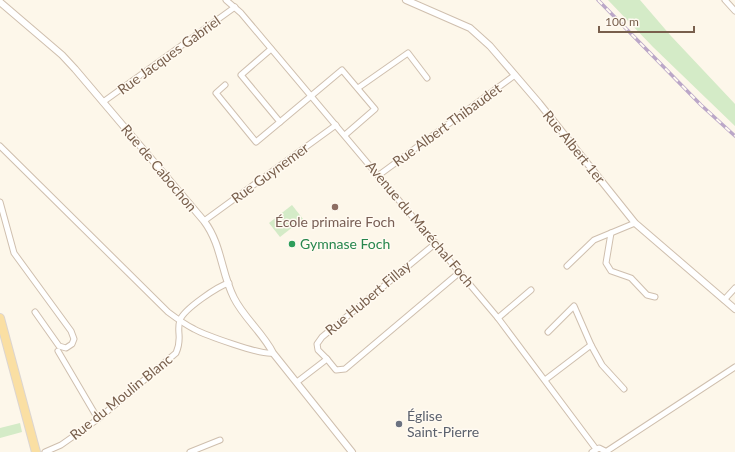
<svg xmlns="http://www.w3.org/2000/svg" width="735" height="452" viewBox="0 0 735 452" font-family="Lato,sans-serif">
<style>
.green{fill:#d4ebc7}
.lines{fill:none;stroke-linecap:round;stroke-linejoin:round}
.minor-casing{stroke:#cfbfae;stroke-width:7}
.tertiary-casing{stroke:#cfbfae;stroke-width:8}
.primary-casing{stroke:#dcd5d0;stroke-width:10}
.minor{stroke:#fff;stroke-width:5}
.tertiary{stroke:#fff;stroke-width:6}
.primary{stroke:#fadfa3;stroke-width:8}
.rail-casing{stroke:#bba7c8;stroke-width:3.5}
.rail{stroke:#fffaf1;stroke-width:2;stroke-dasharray:6;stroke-linecap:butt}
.education-dot{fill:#8d6e63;stroke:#fffaf1;stroke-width:1.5}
.leisure-dot{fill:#2e9e5b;stroke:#fffaf1;stroke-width:1.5}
.worship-dot{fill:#6b7280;stroke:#fffaf1;stroke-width:1.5}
.labels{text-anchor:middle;stroke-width:3;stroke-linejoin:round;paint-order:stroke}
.street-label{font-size:14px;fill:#785f4c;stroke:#fffaf1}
.education-label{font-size:14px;fill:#785e54;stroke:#fffaf1}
.leisure-label{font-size:14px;fill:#27864d;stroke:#fffaf1;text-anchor:start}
.worship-label{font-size:14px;fill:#5b616d;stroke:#fffaf1;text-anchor:start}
</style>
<rect width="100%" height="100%" fill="#fdf7ea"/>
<!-- green -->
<g class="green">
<path d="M608,0H640L671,36L735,104V126L653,47Z"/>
<path d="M292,205L303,219L280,237L269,223Z"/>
<path d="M20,423L22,432L0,438V428Z"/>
</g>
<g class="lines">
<defs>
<g id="minor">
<path d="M226,0L241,13L498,318L596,449"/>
<path d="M725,0L735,11"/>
<path d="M271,49L241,75L280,122L342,70L375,109L345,135"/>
<path d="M225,85L216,93L256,142L280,122"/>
<path d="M358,88L408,53L427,78"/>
<path d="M103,102L235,7"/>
<path d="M0,146L168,312C176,318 184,324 194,329C205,335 263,356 273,353"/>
<path d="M379,175L515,75"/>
<path d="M0,202L14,253L71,331L74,339L72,344L66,348L59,346L35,312"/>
<path d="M204,221L336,125"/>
<path d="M611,233L606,263L611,271L631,278L647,295L655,297"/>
<path d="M567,266L594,240L635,223"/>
<path d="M724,300L735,288"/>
<path d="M498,318L531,290"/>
<path d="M548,332L574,306L591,345"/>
<path d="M58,351L98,419"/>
<path d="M327,359L318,350L317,344L322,337L436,243"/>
<path d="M545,380L591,345L602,365L624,389"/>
<path d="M297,382L327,359L336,370L345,369L460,272"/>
<path d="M607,451L735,367"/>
<path d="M45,452L61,445L98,419L176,353C183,338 176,332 180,320C184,309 218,286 229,283"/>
<path d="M190,452L220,440"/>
<path d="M592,452L599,448L607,452"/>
</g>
<g id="tertiary">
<path d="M406,0L470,28L490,46L539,103L635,223L735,309"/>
<path d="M0,2L62,55L75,69L204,221C222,245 221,273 234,298C244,318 263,333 273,353L352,452"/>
</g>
<path id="primary" d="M0,318L36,452"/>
</defs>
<!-- minor casing -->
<use href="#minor" class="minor-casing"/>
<!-- tertiary casing -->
<use href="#tertiary" class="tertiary-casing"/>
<!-- primary casing -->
<use href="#primary" class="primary-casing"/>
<!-- minor -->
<use href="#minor" class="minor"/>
<!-- tertiary -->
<use href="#tertiary" class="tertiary"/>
<!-- primary -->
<use href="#primary" class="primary"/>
<defs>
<path id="rail" d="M598,0L701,105L735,136"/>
</defs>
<!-- rail casing -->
<use href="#rail" class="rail-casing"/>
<!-- rail -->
<use href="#rail" class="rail"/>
</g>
<!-- markers -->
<circle class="education-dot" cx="335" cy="207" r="4"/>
<circle class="leisure-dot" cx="292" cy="244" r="4"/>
<circle class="worship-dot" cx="399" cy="424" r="4"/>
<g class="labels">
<!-- street labels -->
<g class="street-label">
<text transform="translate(169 55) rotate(-36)" y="5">Rue Jacques Gabriel</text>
<text transform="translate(447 125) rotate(-36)" y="5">Rue Albert Thibaudet</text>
<text transform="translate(574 147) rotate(51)" y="5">Rue Albert 1er</text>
<text transform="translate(159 168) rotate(50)" y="5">Rue de Cabochon</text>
<text transform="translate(270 173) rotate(-36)" y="5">Rue Guynemer</text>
<text transform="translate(420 224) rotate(50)" y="5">Avenue du Maréchal Foch</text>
<text transform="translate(368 298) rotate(-40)" y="5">Rue Hubert Fillay</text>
<text transform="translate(121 397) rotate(-39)" y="5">Rue du Moulin Blanc</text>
</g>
<!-- education labels -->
<g class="education-label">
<text x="335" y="227">École primaire Foch</text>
</g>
<!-- leisure labels -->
<g class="leisure-label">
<text x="300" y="249">Gymnase Foch</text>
</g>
<!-- worship labels -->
<g class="worship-label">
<text x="407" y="421">Église<tspan x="407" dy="16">Saint-Pierre</tspan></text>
</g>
</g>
<!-- scale -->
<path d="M599 26v6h95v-6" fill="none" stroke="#785f4c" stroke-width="2"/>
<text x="605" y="26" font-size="12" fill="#785f4c" stroke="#fffaf1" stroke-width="3" paint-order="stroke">100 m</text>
</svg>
